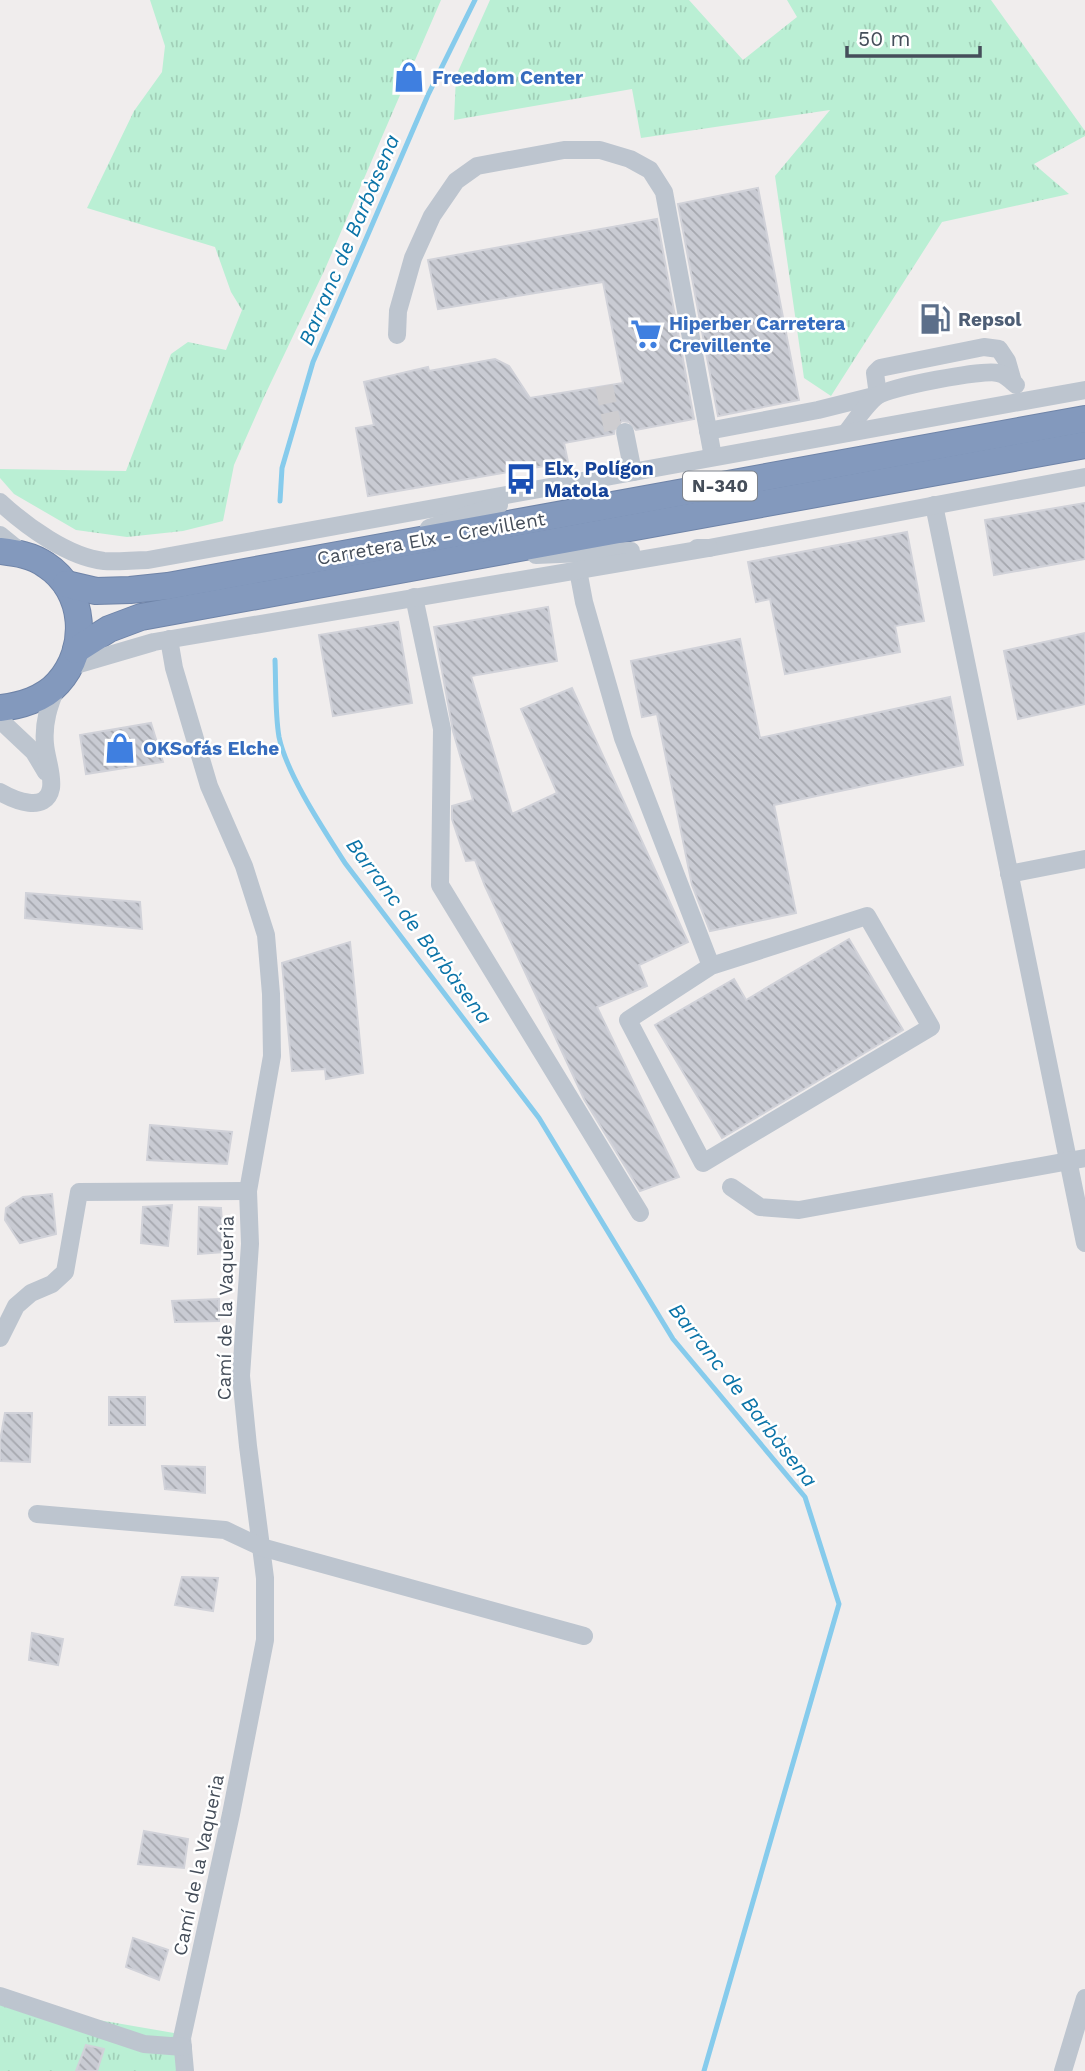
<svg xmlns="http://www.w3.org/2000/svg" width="1085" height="2071" viewBox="0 0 1085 2071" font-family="'Work Sans',sans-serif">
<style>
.grass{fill:url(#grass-tufts)}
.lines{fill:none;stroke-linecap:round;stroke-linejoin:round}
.stream{stroke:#86cbec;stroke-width:5}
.building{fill:url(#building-back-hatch);stroke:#d1d2d9;stroke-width:2}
.minor-tunnel{stroke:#cecdd0;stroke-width:18;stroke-dasharray:18 9;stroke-linecap:butt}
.highway-casing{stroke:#6f84a8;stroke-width:28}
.minor{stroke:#bdc5cf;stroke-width:18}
.highway{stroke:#8399bd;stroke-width:26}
.labels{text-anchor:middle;stroke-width:5;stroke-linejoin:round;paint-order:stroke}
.shield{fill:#fff;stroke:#7d838c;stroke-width:2}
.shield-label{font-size:18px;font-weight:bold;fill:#454e5a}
.shop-label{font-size:19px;font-weight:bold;fill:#366cbe;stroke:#fff;text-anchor:start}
.service-label{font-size:19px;font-weight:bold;fill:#4e5e75;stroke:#fff;text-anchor:start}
.transit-label{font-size:19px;font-weight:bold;fill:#164399;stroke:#fff;text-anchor:start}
.street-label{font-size:19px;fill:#454e5a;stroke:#fff}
.water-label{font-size:21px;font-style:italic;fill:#0b74a8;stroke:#fff}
</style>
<defs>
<pattern id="grass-tufts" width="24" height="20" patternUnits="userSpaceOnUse" patternTransform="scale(1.75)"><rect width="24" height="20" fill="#baefd4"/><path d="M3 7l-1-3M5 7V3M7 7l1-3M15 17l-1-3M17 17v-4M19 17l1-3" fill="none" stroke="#a1cfb8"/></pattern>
<pattern id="building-back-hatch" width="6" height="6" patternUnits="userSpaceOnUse" patternTransform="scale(1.75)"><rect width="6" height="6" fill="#c9cbd3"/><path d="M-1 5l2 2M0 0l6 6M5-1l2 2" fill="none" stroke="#a5a7ae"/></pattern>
</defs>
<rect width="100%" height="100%" fill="#f0eded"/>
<!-- grass -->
<g class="grass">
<path d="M150,0H441L325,269L264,397L234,465L223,521L183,531L127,537L76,530L14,494L0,478V469L126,471L171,354L188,342L226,350L242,310L231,292L215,247L87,208L134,111L162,72L165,46Z"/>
<path d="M490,0H689L743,60L797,17L787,0H991L1085,131V136L1034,164L1069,194L942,222L831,396L804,378L775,176L830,110L641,138L632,89L454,120L456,76Z"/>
<path d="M0,2003L174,2033L177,2071H0Z"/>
</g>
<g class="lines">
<!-- stream -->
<g class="stream">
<path d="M280,501L282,468L313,362L428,95L475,0"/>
<path d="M275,660C276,685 275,713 279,737C287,775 324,830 345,863L539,1118L673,1339L805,1497L839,1604L704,2071"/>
</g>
</g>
<!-- building -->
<g class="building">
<path d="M758,188L799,400L718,416L678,204Z"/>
<path d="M657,219L694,419L636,430L629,422L622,421L615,428L614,434L564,443L568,462L368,496L356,428L374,425L364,382L428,367L429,371L495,359L509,366L530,398L623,383L603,282L438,309L428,260Z"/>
<path d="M1085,503V559L994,575L985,520Z"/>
<path d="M907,532L924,621L895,626L900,652L785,674L770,599L756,602L748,562Z"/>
<path d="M548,607L557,661L471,676L512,814L557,793L521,709L572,688L688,942L639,965L647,986L597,1007L679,1177L640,1191L584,1099L485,886L475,860L466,861L452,819V806L473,800L453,731L434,627Z"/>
<path d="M398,622L412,703L333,716L319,635Z"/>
<path d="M1085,633V704L1018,719L1004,651Z"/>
<path d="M740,639L760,738L950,697L963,765L774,805L796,913L710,931L692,885L657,714L642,717L631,661Z"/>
<path d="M151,723L163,762L86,774L80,735Z"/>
<path d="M26,893L140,902L142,929L25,918Z"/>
<path d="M849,939L903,1030L722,1138L655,1025L734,979L746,1000Z"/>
<path d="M350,942L363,1073L326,1079L325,1069L292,1071L282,963Z"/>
<path d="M150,1125L232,1132L227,1164L147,1160Z"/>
<path d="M52,1194L56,1234L20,1243L5,1220L6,1208L23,1197Z"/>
<path d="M172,1205L168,1246L141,1243L143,1207Z"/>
<path d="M199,1207L221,1208L224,1252L198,1254Z"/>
<path d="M219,1299V1321L175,1322L172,1301Z"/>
<rect x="109" y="1397" width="36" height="28"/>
<path d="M5,1413H32L30,1462L0,1461V1441Z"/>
<path d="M162,1466L205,1467V1493L165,1489Z"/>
<path d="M182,1577L218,1578L213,1611L175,1605Z"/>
<path d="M32,1633L63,1639L58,1665L29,1660Z"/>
<path d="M144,1831L188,1839L184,1868L138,1864Z"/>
<path d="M133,1938L168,1950L159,1980L126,1967Z"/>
<path d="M86,2045L104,2049L97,2071H76Z"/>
</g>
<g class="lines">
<!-- minor-tunnel -->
<path class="minor-tunnel" d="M604,386L614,434"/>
<defs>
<g id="highway">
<path d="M0,551C16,553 32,555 46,565C86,591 89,649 58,683C44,699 20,706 0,708"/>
<path d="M66,584L96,591L130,590L168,586L1085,419"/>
<path d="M76,650L109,629L141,617L1085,445"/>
</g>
</defs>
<!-- highway casing -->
<use href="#highway" class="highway-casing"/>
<!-- minor -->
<g class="minor">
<path d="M397,335L398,311L413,258L432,216L456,181L477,166L564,150H600L630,159L650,170L664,192L713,457"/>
<path d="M708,431L818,410L878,395L875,373L880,368L984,347L999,349L1007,361L1013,382"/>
<path d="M625,432L633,472"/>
<path d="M846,433C855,422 865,405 877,396C889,387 984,369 998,373C1005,374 1011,380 1016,385"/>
<path d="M0,502C26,526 68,557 104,561C118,562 133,560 148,560L1085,390"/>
<path d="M934,505L1085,1243"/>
<path d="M429,528L499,505"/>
<path d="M0,535L22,553"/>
<path d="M697,548H709L1085,477"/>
<path d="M536,555L631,551"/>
<path d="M578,570L584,602L623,738L711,966L628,1020L703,1163L931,1027L867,916L711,966"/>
<path d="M414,597L442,729L440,885L640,1213"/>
<path d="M169,639L174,668L209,786L244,866L266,935L271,994L272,1056L248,1191L250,1244L241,1376L248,1446L265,1578V1640L231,1814L182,2038L185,2071"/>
<path d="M72,666L154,642L709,548"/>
<path d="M0,720L34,752L46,772"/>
<path d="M0,792C14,800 46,814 51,788C53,774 46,758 45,744C43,723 49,705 57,686"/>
<path d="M1009,874L1085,859"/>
<path d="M731,1187L760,1207L799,1210L1085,1158"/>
<path d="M0,1338L16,1306L31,1293L52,1284L65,1272L79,1192L248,1191"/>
<path d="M37,1514L225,1530L261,1547L584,1636"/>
<path d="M0,1996L144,2044L183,2047"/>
<path d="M1063,2071L1085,1998"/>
</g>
<!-- highway -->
<use href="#highway" class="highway"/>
</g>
<!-- icons -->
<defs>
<symbol id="shop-bare" viewBox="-9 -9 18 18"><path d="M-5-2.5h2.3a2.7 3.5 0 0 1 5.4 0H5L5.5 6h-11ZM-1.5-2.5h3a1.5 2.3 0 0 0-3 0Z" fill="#3f7fe0" stroke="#fff" stroke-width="2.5" paint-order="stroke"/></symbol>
<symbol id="fuel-bare" viewBox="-9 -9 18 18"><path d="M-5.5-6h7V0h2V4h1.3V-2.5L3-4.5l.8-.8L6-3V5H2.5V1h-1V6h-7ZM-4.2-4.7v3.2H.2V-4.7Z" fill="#5c6f8a" stroke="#fff" stroke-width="2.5" paint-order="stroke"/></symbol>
<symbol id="supermarket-bare" viewBox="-9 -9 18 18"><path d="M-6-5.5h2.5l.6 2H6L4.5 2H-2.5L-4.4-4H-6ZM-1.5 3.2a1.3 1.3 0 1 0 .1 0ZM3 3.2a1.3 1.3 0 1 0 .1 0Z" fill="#3f7fe0" stroke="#fff" stroke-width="2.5" paint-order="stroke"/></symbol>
<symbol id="bus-bare" viewBox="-9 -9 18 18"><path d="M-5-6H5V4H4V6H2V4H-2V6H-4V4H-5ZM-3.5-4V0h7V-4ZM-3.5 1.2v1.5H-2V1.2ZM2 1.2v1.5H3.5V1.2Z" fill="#1a4fb4" stroke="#fff" stroke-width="2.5" paint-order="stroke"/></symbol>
</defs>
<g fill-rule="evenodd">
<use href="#shop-bare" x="387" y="55" width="44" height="44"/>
<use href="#fuel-bare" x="913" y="297" width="44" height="44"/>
<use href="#supermarket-bare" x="624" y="312" width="44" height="44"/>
<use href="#bus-bare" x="499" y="457" width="44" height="44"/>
<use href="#shop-bare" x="98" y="726" width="44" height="44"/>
</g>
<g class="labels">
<!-- shield labels -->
<rect class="shield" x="683" y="471.5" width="74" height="29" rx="5"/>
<g class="shield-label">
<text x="720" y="492">N-340</text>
</g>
<!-- shop labels -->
<g class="shop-label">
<text x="432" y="84">Freedom Center</text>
<text x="669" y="330">Hiperber Carretera<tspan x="669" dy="22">Crevillente</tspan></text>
<text x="143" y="755">OKSofás Elche</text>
</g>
<!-- service labels -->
<g class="service-label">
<text x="958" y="326">Repsol</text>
</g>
<!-- transit labels -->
<g class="transit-label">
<text x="544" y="475">Elx, Polígon<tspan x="544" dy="22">Matola</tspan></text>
</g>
<!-- street labels -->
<g class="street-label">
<text transform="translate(431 538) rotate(-10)" y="7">Carretera Elx - Crevillent</text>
<text transform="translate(225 1308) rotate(-89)" y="7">Camí de la Vaqueria</text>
<text transform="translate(198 1865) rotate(-78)" y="7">Camí de la Vaqueria</text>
</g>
<!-- water labels -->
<g class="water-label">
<text transform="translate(349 240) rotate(-67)" y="7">Barranc de Barbàsena</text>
<text transform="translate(419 931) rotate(53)" y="7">Barranc de Barbàsena</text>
<text transform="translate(743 1395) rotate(52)" y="7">Barranc de Barbàsena</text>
</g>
</g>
<!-- scale -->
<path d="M847 46v10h133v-10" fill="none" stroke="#454e5a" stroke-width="3.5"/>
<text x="858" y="46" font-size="21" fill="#454e5a" stroke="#ffffff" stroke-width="5" paint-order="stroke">50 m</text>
</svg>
